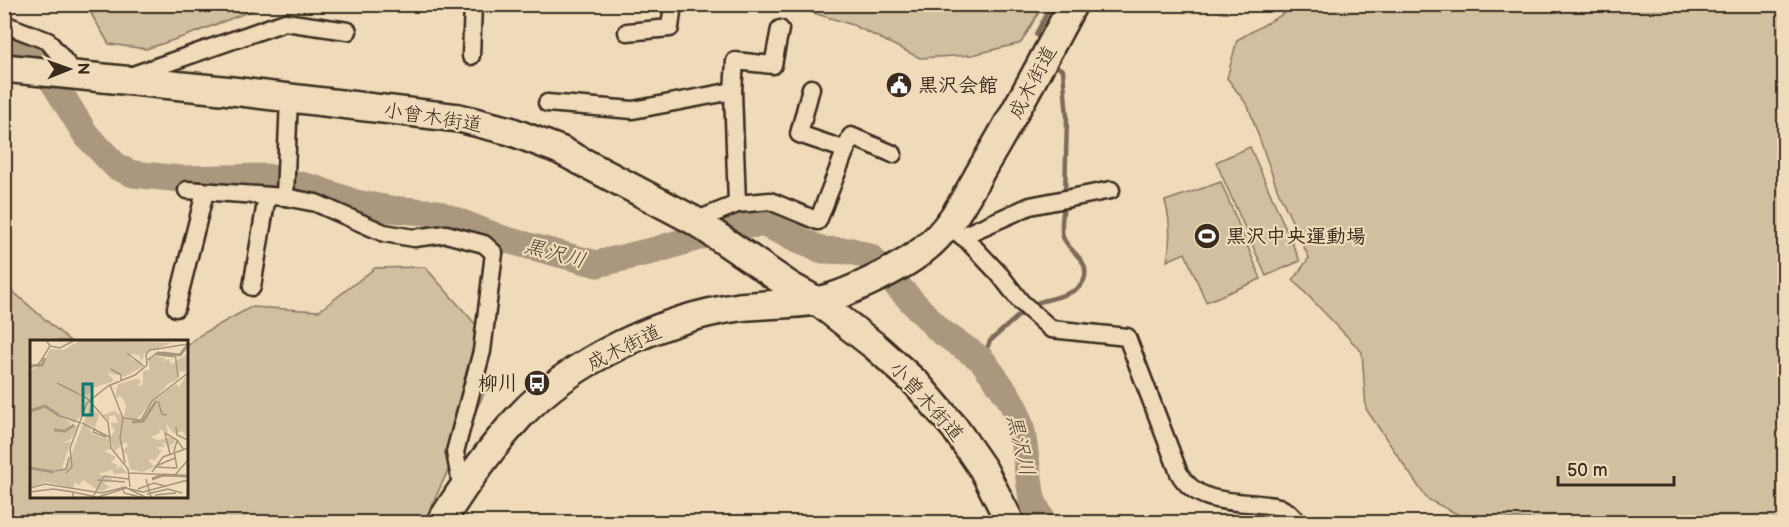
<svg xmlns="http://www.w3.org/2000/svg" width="1789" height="527" viewBox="0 0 1789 527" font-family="'Balsamiq Sans','Klee One',sans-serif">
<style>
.green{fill:#d1bfa0;stroke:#86745f;stroke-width:1.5}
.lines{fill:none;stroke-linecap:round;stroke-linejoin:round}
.stream{stroke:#7e6b58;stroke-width:4.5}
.river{stroke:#aa977e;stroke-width:27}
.minor-casing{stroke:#3b2a1e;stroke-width:21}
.primary-casing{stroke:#3b2a1e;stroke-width:32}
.minor{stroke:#efdbb9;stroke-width:16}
.primary{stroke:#efdbb9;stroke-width:27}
.labels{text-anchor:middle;stroke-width:4.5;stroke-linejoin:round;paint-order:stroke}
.street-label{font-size:20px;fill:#3b2a1e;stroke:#efdbb9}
.poi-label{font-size:20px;font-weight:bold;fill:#3b2a1e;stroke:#efdbb9;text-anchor:start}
.water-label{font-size:21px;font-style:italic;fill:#574536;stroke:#efdbb9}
.inset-river{fill:none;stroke:#aa977e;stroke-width:3}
.inset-road{fill:none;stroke:#a7947b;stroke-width:1.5}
.view{fill:#0f766e;fill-opacity:0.15;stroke:#0f766e;stroke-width:3}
.inset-edge{fill:none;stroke:#3b2a1e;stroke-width:3}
</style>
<rect width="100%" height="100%" fill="#efdbb9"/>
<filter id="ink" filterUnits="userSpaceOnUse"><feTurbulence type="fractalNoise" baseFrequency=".0167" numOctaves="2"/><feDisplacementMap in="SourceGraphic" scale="12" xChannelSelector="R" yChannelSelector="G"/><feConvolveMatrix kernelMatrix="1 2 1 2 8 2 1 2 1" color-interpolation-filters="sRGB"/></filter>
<g filter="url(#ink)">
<!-- green -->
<g class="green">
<path d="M86,5H266L186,36L146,49L109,44Z"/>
<path d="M787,5H1043L1021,43L972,55L920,58L853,25Z"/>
<path d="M1290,5H1784V522H1534L1530,519L1463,517L1427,499L1366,409L1362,352L1293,280L1309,258L1278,191L1248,106L1227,78L1237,40L1290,10Z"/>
<path d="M1250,147L1300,261L1266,276L1216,162Z"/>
<path d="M1221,182L1261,279L1206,302L1185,253L1167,261C1171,241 1171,222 1165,201Z"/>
<path d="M425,267L479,328L485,391L424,522H5L4,284L70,341H32V496H186V347L200,335L251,307L319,311L375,268Z"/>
</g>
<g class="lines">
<!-- stream -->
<g class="stream">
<path d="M1039,38L1036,34L1052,4"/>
<path d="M1057,67L1063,70L1067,117L1065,196"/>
<path d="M1031,305C1045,299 1062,298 1075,290C1079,288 1082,284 1084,280C1091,259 1069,253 1063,237C1060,227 1063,215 1064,204"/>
<path d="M982,360L990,341L1025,310"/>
</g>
<!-- river -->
<path class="river" d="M4,47L38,57L86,135L117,167L133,174L181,179L266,177L313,188L356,203L390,209L437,213L503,239L597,264L656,250L738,225L764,224L822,250L852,251L870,257L940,331L982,360L1008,396L1016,411L1022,432L1032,499L1043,522"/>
<defs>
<g id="minor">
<path d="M4,24L48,41L75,74"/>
<path d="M627,32L670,28L673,4"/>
<path d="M471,56L473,4"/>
<path d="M130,76L285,22L348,31"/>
<path d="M811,88L799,134L846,150"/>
<path d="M547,103L633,110L733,91"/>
<path d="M187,190L285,197L316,203L384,233L414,238L446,234L484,244L494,253L482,351L455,452L462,489"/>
<path d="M285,197L289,98"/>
<path d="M737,204L733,91L735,61L773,65L780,29"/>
<path d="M695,221L737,204L770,201L818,221L851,136L893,154"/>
<path d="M948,225L967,240L1000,275L1021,302L1051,329L1127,337L1179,473C1199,509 1244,499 1279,507L1288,512L1298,522"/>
<path d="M962,236L1030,206L1111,190"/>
<path d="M252,287L267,196"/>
<path d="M176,308L205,192"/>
</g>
<g id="primary">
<path d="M4,68L232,91L459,118L510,131L560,150L695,221L790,286L817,301L876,347L917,384L954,427L983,469L1010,522"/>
<path d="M441,522C464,485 490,449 519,417C572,360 663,318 739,307C765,304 791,305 816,301C842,297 901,268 922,251C950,230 966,197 983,167C1015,114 1044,59 1073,4"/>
</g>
</defs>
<!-- minor casing -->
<use href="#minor" class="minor-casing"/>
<!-- primary casing -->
<use href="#primary" class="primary-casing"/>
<!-- minor -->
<use href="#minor" class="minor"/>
<!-- primary -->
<use href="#primary" class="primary"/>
</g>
</g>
<!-- icons -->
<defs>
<symbol id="civic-disc" viewBox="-11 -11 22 22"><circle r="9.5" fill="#3b2a1e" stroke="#efdbb9"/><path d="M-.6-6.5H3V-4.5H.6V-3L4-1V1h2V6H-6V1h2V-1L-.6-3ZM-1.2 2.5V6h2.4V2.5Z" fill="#fff"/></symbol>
<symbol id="stadium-disc" viewBox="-11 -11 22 22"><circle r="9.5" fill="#3b2a1e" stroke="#efdbb9"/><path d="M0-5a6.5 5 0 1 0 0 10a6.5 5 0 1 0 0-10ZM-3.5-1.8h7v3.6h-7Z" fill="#fff"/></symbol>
<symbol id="bus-disc" viewBox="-11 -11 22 22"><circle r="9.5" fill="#3b2a1e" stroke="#efdbb9"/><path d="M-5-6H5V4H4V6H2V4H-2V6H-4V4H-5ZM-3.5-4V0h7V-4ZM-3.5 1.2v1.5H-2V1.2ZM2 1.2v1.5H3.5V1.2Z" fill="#fff"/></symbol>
</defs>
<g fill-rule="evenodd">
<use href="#civic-disc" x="884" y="70" width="30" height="30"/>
<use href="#stadium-disc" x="1192" y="221" width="30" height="30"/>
<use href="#bus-disc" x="522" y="368" width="30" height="30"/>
</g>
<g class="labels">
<!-- street labels -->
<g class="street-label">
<text transform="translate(1032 82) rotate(-62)" y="7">成木街道</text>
<text transform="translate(433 117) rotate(9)" y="7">小曾木街道</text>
<text transform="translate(624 347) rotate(-26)" y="7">成木街道</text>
<text transform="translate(927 401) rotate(48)" y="7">小曽木街道</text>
</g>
<!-- poi labels -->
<g class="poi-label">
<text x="918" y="92">黒沢会館</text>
<text x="1226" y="243">黒沢中央運動場</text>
<text x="518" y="390" text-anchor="end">柳川</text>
</g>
<!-- water labels -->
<g class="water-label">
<text transform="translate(555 253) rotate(15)" y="7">黒沢川</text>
<text transform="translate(1021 445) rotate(77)" y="7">黒沢川</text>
</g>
</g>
<!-- overview -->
<g transform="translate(30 340)">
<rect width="158" height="158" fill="#efdbb9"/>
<path d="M51,0L142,3L114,13L112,21L109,15L99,14L101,19L111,21L112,27L94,37L83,29L88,35L78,33L84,41L63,48L58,55L46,52L54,59L51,76L44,83L28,74L41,83L35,91L43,84L48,87L41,99L31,104L41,101L32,128H36L60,66L69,75L65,87L57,84L62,94L79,99L80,109L74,111L86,117L81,122L88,125L85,129L91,126L97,133L84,134L82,130L68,134L83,139L73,143L80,147L71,152L53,140L49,145L45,142L43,148L16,142L0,147V30L12,26L20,9L34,10ZM157,14L156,32L150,31L147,40L138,44L104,82L113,81L126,59L146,44L149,47L157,35V97L152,91L144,94L136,83L138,93L129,89L130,93L121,97L128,100L142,97L145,102L140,105L145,109L132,102L135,107H126L132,111L125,120L118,119L124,127L112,132L100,129L97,114L92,111L98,106L96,102L84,111L80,97L85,91L80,83H88L85,75L79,76V81L73,75L84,71L94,77L96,65L91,56L85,58L88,44L106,39L111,40L108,46L113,45V31L120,30L118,18L124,16L135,18L134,22L139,19L141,25Z" fill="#d1bfa0"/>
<path class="inset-river" d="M132,13L150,15L157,6M126,14L144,16M0,26L12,25L15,18M0,71L15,66L30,76M102,82L113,81L126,61M24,90L35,91L44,85M0,128L24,132M122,139L133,135L157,136"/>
<path class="inset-road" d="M20,6L30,8L45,0M120,10L158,4M97,13L115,27M145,13L148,37M118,20L128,12L146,16M7,27L20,6L16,0M81,29L91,35V42M27,43L57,58L78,82L81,108L98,129L100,147M80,45L93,78L90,98L95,123M128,61L132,74L137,75M30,76L51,83M93,78L111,80L122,61L158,33M52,83L79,97M146,87L147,95L158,100M65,88L63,92L76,97M140,114L135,93L147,100L154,110M126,126L145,118M124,127L147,128M147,128L144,111L147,101M25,131L36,129L39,117M122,132L133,117L158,108M36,133L42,127L40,108L57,63L78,46L105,35L117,25L116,14L120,10M99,133L145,135L158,120M116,139L121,157M67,140L95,142M0,148L15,144L72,153L95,147L115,157M93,149L94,153L110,157M108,149L124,143L135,146M0,152L23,149L43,152V157M43,152L66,157M117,154L138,149L152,153M125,155L146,153M63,157L74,136L99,139M68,157L96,148L113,152L158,140"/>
<path class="view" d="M53,44H62V75H53Z"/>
<rect width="158" height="158" class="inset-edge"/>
</g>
<!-- margin -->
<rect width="1789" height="527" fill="none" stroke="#efdbb9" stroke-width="24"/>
<rect x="12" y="12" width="1765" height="503" fill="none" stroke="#3b2a1e" stroke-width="2" filter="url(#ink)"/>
<!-- north arrow -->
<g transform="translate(69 69) rotate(89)" stroke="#efdbb9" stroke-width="4.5" paint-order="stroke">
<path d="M0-4.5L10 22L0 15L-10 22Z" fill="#3b2a1e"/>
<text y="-9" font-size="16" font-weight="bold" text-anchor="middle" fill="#3b2a1e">N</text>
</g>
<!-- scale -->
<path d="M1558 476v9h116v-9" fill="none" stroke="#3b2a1e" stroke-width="3"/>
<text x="1567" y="476" font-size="18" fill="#3b2a1e" stroke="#efdbb9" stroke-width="4.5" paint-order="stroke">50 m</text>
</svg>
